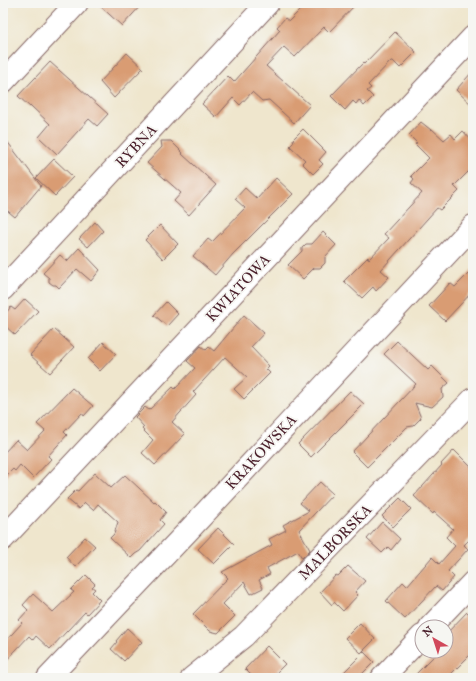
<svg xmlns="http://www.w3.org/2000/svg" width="476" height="681" viewBox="0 0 476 681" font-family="'IM FELL Great Primer',serif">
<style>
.building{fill:#d99c73}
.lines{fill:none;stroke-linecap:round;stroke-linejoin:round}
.minor-casing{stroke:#846564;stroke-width:24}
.minor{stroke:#fff;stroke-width:22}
.labels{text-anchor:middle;stroke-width:3.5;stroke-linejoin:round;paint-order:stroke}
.street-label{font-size:15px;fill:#4a1f2b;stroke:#f6f6f2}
</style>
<rect width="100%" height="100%" fill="#f6f6f2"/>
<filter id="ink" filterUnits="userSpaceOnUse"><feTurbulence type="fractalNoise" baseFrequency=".025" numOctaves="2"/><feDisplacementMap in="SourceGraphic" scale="8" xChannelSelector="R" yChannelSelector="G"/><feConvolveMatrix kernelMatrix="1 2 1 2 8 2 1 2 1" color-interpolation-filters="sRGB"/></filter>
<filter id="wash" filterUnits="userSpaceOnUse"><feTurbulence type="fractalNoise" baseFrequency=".012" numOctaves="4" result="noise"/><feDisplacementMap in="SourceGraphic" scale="16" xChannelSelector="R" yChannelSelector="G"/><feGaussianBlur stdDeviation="0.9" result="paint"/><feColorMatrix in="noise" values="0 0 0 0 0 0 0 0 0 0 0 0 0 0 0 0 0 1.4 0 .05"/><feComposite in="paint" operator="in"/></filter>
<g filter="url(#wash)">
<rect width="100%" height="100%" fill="#efe6cd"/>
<g id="blocks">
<!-- building -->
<g class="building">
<path d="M97,3H143L122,26Z"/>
<path d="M307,3H357L329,32L324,27L295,57L284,47L266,66L310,105L294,123L269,100L262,101L252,92L240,105L233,98L216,117L202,104L228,76L234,82L280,30L277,27L285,18L289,21Z"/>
<path d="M395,32L416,52L400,68L393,61H391L368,85L371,88L367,91L373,97L364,106L359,100L356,104L353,101L345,110L331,96L363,63L364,64Z"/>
<path d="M127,53L143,68L114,98L100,82Z"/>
<path d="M50,62L108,114L97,126L89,119L57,154L39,137L50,124L31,106L30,107L18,96Z"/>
<path d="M473,71V106L456,90Z"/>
<path d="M421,122L431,130L432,129L444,140L451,134L455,139L463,131L473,142V167L454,186L459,191L440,210L437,208L381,270L389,277L376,291L373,287L362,298L344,281L368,257L369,259L389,238L384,234L422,193L411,183L414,179L411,176L429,158L415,144L417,143L409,135Z"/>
<path d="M303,129L326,152L319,160L323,164L313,174L302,163L305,160L290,146L294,142L293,139Z"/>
<path d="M3,136L41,186L15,217L3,207Z"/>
<path d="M161,141H171L183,153L182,154L216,185L189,215L174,201L181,193L147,163L162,147Z"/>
<path d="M54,159L73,177L55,196L36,178Z"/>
<path d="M276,178L293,194L233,254L215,275L193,256L208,239L212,242L245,208L235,199L245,188L257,199Z"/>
<path d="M95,222L103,231L88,247L79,239Z"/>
<path d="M160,225L178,244L163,259L145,240Z"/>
<path d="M323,232L336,245L325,257V263L320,268H314L303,279L288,265L302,251V248L306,244H312Z"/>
<path d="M79,248L100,270L91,281L77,269L59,288L56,285H53L49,282V278L43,273L60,255L67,261Z"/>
<path d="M473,269V291L445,321L429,306L450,283L455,287Z"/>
<path d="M25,299L38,311L15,335L3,324V316L11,307L15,310Z"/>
<path d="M166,302L178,314L167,326L154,315Z"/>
<path d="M244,315L264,333L251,347L269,366L266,369L270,373L244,399L234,389L247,377L225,357L193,392L196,395L172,422L185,434L155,465L142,453L153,440L142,429L144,427L135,417L145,407L149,410L173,387L175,389L195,368L187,361L201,346L206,350L209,347L214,351Z"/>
<path d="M54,329L74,347L50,373L30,355Z"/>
<path d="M397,341L428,370L432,366L449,383L442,389L443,397L432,407L415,403L421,418L413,426L407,427L367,467L352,452L416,384L384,354Z"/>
<path d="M103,342L116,354L100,371L88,359Z"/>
<path d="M72,388L93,406L84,416L82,413L64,432L67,435L48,456L51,459L33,478L20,465L15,471L13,469L3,479V454L16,440L27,450L45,431L37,424Z"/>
<path d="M350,391L364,404L311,457L298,444Z"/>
<path d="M454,450L473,469V536L464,545L468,549L448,571L454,577L442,591L436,586L405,619L386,601L403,582L407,586L432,557L439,564L455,546L446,537L453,529L434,512L433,514L414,496L442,465L441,464Z"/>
<path d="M95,473L111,488L125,475L154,502L155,501L166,512L160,520L164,524L140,551L135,554L131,558L110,538L114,534L118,522L98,504L93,510L85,503L79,509L67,499L76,490L78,491Z"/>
<path d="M320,482L333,494L299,530L310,550L302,558L298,551L267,568L270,574L259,580L263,588L251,594L244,582L223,604L235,616L218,633L210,631L193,614L228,578L222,572L272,545L269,539L286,530L283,525L309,511L300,503Z"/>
<path d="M400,498L411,509L393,527L382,516Z"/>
<path d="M382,522L400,539L391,550L388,547L382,553L367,539Z"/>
<path d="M218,528L234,544L214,564L198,549Z"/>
<path d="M85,537L95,546L75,567L66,557Z"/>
<path d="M348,566L365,581L355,592L358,595L343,611L334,602L332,605L320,592L336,575L338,576Z"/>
<path d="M86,575L95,584L92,587L95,589L92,592L100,600L87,614L85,612L50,649L36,636L33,640L29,636L3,664V644L22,623L19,620L28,610L23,605L33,594L53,612L74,592L71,590Z"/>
<path d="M467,612L473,618V652L447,678H412L439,651H446V634Z"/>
<path d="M360,623L375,639L361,653L345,638Z"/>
<path d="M127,628L142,642L124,661L111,649L117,642L116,641Z"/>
<path d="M267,646L285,664L271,678H254L245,669Z"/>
<path d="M364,652L374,662L358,678H338Z"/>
</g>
</g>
</g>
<g filter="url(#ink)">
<use href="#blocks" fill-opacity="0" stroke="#846564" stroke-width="1"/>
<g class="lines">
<defs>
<g id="minor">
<path d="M3,82L77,3"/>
<path d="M3,289L268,3"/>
<path d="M3,539L473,37"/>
<path d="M430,627L473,582"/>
<path d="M48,678L188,531L473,226"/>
<path d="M192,678L244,636L473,399"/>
<path d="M382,678L422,636"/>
</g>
</defs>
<!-- minor casing -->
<use href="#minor" class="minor-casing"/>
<!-- minor -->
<use href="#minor" class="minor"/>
</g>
</g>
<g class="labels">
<!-- street labels -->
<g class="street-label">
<text transform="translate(136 146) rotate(-47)" y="5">RYBNA</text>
<text transform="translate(238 288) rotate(-47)" y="5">KWIATOWA</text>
<text transform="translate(261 452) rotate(-47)" y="5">KRAKOWSKA</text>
<text transform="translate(335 542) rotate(-46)" y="5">MALBORSKA</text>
</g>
</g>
<!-- margin -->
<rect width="476" height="681" fill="none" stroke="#f6f6f2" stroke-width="16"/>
<!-- north arrow -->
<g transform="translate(434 639) rotate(321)"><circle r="19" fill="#f6f6f2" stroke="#b1a0a2"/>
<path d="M0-3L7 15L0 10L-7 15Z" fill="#d1495b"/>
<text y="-6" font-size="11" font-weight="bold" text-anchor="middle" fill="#4a1f2b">N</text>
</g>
</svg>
